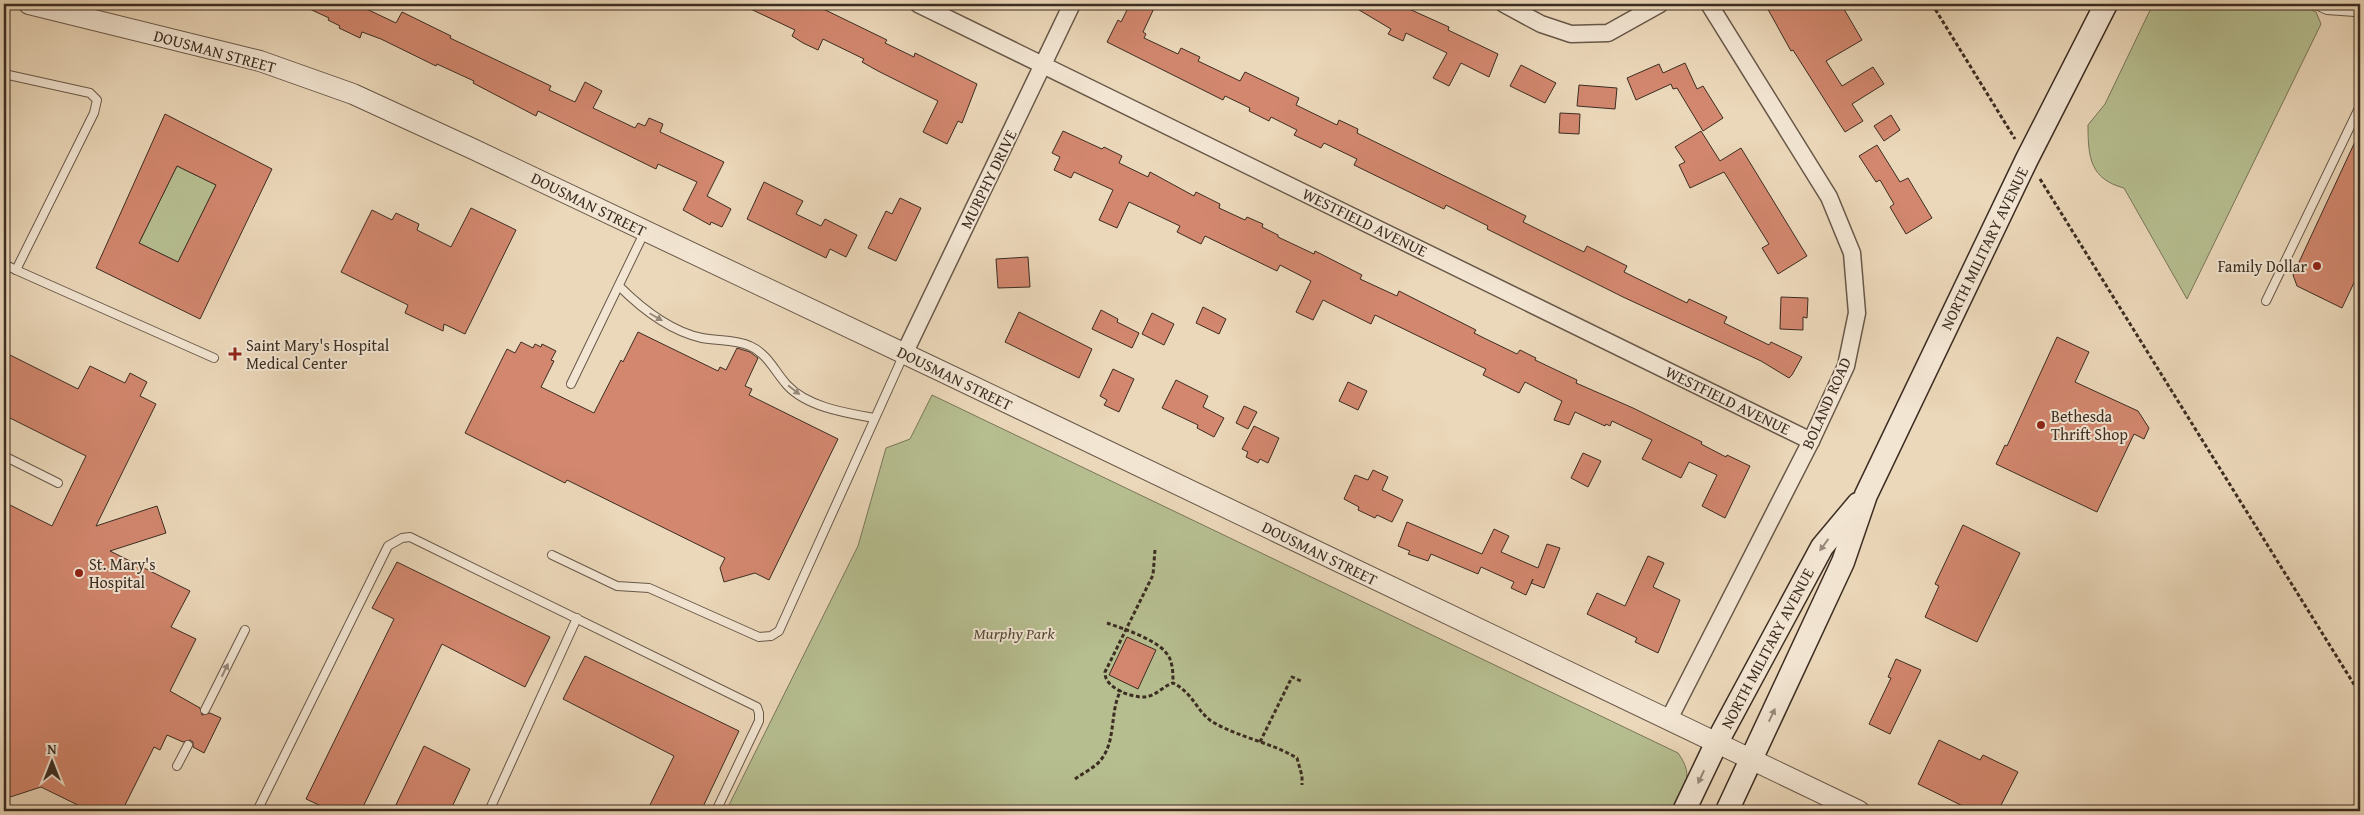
<svg xmlns="http://www.w3.org/2000/svg" width="2364" height="815" viewBox="0 0 2364 815" font-family="'Gentium Book Plus',serif">
<style>
.green{fill:#b6be90;stroke:#797659}
.building{fill:#d2876e;stroke:#3c2d22;fill-rule:evenodd}
.lines{fill:none;stroke-linecap:round;stroke-linejoin:round}
.service-casing{stroke:#685848;stroke-width:10}
.minor-casing{stroke:#685848;stroke-width:19}
.tertiary-casing{stroke:#685848;stroke-width:22}
.secondary-casing{stroke:#3c2d22;stroke-width:25}
.path{stroke:#3c2d22;stroke-width:3;stroke-dasharray:4 2.5;stroke-linecap:butt}
.service{stroke:#f2e5d2;stroke-width:8}
.minor{stroke:#f2e5d2;stroke-width:16}
.tertiary{stroke:#f2e5d2;stroke-width:20}
.secondary{stroke:#f2e5d2;stroke-width:22}
.oneway{fill:#97897a}
.poi-dot{fill:#8f2418;stroke:#f2e5d2;stroke-width:2}
.labels{text-anchor:middle;stroke-width:4;stroke-linejoin:round;paint-order:stroke}
.street-label{font-size:16px;fill:#3c2d22;stroke:#f2e5d2}
.poi-label{font-size:16px;fill:#3c2d22;stroke:#f2e5d2;text-anchor:start}
.park-label{font-size:16px;font-style:italic;fill:#544a38;stroke:#f2e5d2}
</style>
<rect width="100%" height="100%" fill="#ebd7b9"/>
<filter id="stains"><feTurbulence type="fractalNoise" baseFrequency=".004" numOctaves="4"/><feColorMatrix values="0 0 0 0 .2 0 0 0 0 .09 0 0 0 0 .02 0 0 0 .5 -.17"/></filter>
<radialGradient id="worn" r=".72"><stop offset=".6" stop-color="#630" stop-opacity="0"/><stop offset="1" stop-color="#630" stop-opacity=".3"/></radialGradient>
<!-- green -->
<g class="green">
<path d="M2153,4H2299L2316,12L2321,24L2187,299L2124,188C2090,179 2088,157 2088,125L2105,104Z"/>
<path d="M177,166L216,185L178,262L139,243Z"/>
<path d="M932,395L1678,753C1696,778 1683,787 1671,811H726L858,546L886,448L910,439Z"/>
</g>
<!-- building -->
<g class="building">
<path d="M299,4H356L396,23L402,12L451,36L450,38L551,86L549,90L575,102L585,82L602,91L593,108L635,128L638,123L645,126L649,118L663,124L660,132L724,162L707,196L731,209L722,227L711,222L710,225L683,210L697,182L658,164L656,169L538,111L536,116L473,83L474,81L437,64L436,66L381,39L362,32L360,38L339,28L340,26L328,20L329,18Z"/>
<path d="M740,4H813L887,40L885,43L914,57L915,53L977,84L962,123L958,121L947,144L923,132L938,101L878,71L862,62L864,59L823,39L818,50L803,43L792,36L795,30Z"/>
<path d="M1130,4H1156L1143,32L1146,34L1144,38L1178,54L1181,48L1200,57L1198,61L1240,81L1245,72L1299,98L1296,105L1337,125L1339,120L1358,129L1357,133L1526,216L1523,222L1584,252L1587,246L1627,266L1624,272L1687,303L1689,299L1727,317L1724,323L1769,345L1771,342L1802,357L1792,375L1789,378L1761,361L1623,297L1487,229L1488,226L1446,205L1444,209L1354,165L1357,159L1324,143L1321,148L1294,135L1297,130L1271,117L1269,121L1249,111L1250,108L1225,96L1223,100L1107,42L1118,20L1121,22Z"/>
<path d="M1349,4H1398L1449,27L1448,30L1498,54L1489,77L1461,63L1449,86L1433,78L1447,53L1406,33L1403,41L1388,34L1391,29Z"/>
<path d="M1765,4H1841L1862,40L1826,61L1842,86L1873,67L1884,84L1852,104L1863,121L1845,132L1793,50L1791,51Z"/>
<path d="M1685,63L1697,89L1703,86L1723,118L1703,131L1677,88L1673,89L1671,84L1636,100L1627,78L1659,64L1663,73Z"/>
<path d="M1521,65L1556,83L1545,103L1510,86Z"/>
<path d="M1579,85L1617,88L1615,109L1577,106Z"/>
<path d="M1560,113L1580,114L1579,134L1559,133Z"/>
<path d="M165,114L272,169L200,319L96,268ZM177,166L216,185L178,262L139,243Z"/>
<path d="M1891,115L1900,130L1884,141L1874,126Z"/>
<path d="M1063,131L1102,149L1104,147L1122,156L1119,163L1148,177L1150,172L1194,196L1196,192L1220,204L1219,208L1245,220L1247,217L1263,224L1262,227L1278,235V237L1314,254L1315,251L1362,275L1360,279L1397,296L1399,291L1476,330L1474,333L1486,339L1517,354L1520,350L1536,358L1535,360L1577,380L1576,383L1633,408L1702,442L1701,444L1726,457L1727,455L1750,466L1725,518L1702,506L1717,475L1689,462L1681,478L1642,459L1652,440L1612,421L1610,426L1606,424L1605,426L1575,412L1569,425L1554,420L1562,401L1525,382L1519,393L1483,375L1486,369L1375,315L1371,324L1323,300L1313,320L1296,312L1311,281L1280,265L1277,271L1205,236L1201,244L1177,232L1180,226L1129,202L1117,228L1099,220L1113,190L1074,172L1071,178L1054,170L1060,157L1052,153Z"/>
<path d="M1701,131L1720,161L1741,148L1807,256L1778,274L1762,248L1769,244L1724,172L1690,188L1679,165L1685,162L1675,147Z"/>
<path d="M2360,131V270L2342,308L2297,286L2293,275Z"/>
<path d="M1877,145L1900,182L1908,178L1932,218L1906,234L1890,207L1894,204L1880,180L1876,182L1859,156Z"/>
<path d="M764,182L803,201L796,214L821,226L825,219L857,235L846,257L830,249L826,258L747,219Z"/>
<path d="M900,198L921,208L896,261L868,248L886,211L892,214Z"/>
<path d="M471,208L516,230L465,334L444,324L443,331L405,313L408,305L341,272L372,210L392,220L396,213L419,224L417,230L451,247Z"/>
<path d="M1028,257L1030,287L998,288L996,259Z"/>
<path d="M1781,297L1808,298L1807,318L1803,317V330L1780,329Z"/>
<path d="M1203,307L1226,319L1219,334L1196,323Z"/>
<path d="M1101,310L1118,319L1117,322L1139,333L1132,348L1092,329Z"/>
<path d="M1019,312L1092,349L1079,378L1005,342Z"/>
<path d="M1152,313L1174,324L1164,345L1142,334Z"/>
<path d="M638,332L718,371L720,367L726,370L737,348L750,352L758,358L745,386L752,389L749,395L838,439L769,580L755,573L724,582L720,568L725,558L567,480L565,483L465,433L507,349L515,353L521,342L533,348L535,344L541,347L542,344L556,351L551,360L554,361L541,387L594,413L621,360L623,362Z"/>
<path d="M2057,337L2089,352L2075,382L2138,411L2149,428L2144,439L2134,434L2097,512L1996,464L2005,445L2007,446Z"/>
<path d="M4,352L78,389L90,366L125,383L130,373L147,382L140,396L156,404L96,526L157,506L166,533L110,551L190,591L171,627L196,639L170,691L200,708L202,715L210,713L221,718L204,753L193,747V742L190,740L183,742L167,735L160,750L154,747L122,811H90L41,787L4,799V502L52,526L86,456L4,415Z"/>
<path d="M1113,369L1134,379L1119,412L1104,405L1107,400L1100,396Z"/>
<path d="M1176,380L1208,396L1203,407L1224,418L1214,437L1197,428L1198,425L1162,408Z"/>
<path d="M1348,382L1367,391L1358,410L1339,401Z"/>
<path d="M1244,406L1257,412L1248,429L1236,423Z"/>
<path d="M1254,426L1279,438L1268,463L1260,459L1258,463L1246,457L1248,452L1242,449Z"/>
<path d="M1583,453L1601,461L1588,487L1571,478Z"/>
<path d="M1373,470L1388,477L1382,490L1403,500L1392,522L1377,515L1375,518L1358,510L1359,507L1344,499L1355,475L1368,480Z"/>
<path d="M1407,522L1482,554L1494,529L1509,536L1501,552L1538,568L1547,544L1560,548L1544,588L1531,583L1533,579L1526,595L1511,588L1514,582L1481,567L1478,574L1431,554L1428,561L1408,554L1410,551L1398,546Z"/>
<path d="M1963,525L2020,553L1977,642L1925,617L1939,586L1935,584Z"/>
<path d="M1648,556L1664,563L1653,587L1680,600L1658,653L1635,642L1637,638L1587,614L1597,593L1625,606Z"/>
<path d="M397,562L550,637L525,687L442,644L361,811H332L306,799L394,619L372,608Z"/>
<path d="M1127,637L1156,650L1138,689L1109,675Z"/>
<path d="M585,656L739,731L701,811H647L674,756L563,699Z"/>
<path d="M1896,659L1921,670L1890,734L1869,724L1891,678L1888,677Z"/>
<path d="M1939,740L1980,760L1983,755L2018,772L1998,811H1973L1918,784Z"/>
<path d="M424,746L470,769L450,811H393Z"/>
</g>
<g class="lines">
<defs>
<g id="service">
<path d="M2314,4L2327,10L2355,12"/>
<path d="M2347,4L2360,15"/>
<path d="M4,74L90,93L97,100L94,113L16,270L214,358"/>
<path d="M4,264L16,270"/>
<path d="M619,286C641,308 669,331 702,338C717,341 736,339 750,346C768,354 775,372 787,385C807,407 846,413 874,418"/>
<path d="M2266,301L2360,106"/>
<path d="M571,384L645,231"/>
<path d="M4,456L58,483"/>
<path d="M552,555L617,586L649,588L759,637L771,636L779,631L904,354"/>
<path d="M205,710L245,630"/>
<path d="M177,766L188,745"/>
<path d="M257,811L388,546L402,538L410,537L757,707L759,713V721L716,811"/>
<path d="M489,811L577,618"/>
</g>
<g id="minor">
<path d="M918,4L1811,441"/>
<path d="M1504,4L1541,24L1571,34L1608,33L1660,4"/>
<path d="M904,354L1072,4"/>
<path d="M1669,719L1811,441L1846,366L1857,313L1852,253L1829,197L1709,4"/>
</g>
<path id="tertiary" d="M29,4L260,61L353,94L473,149L943,372L1859,811"/>
<g id="secondary">
<path d="M1684,811L1717,742L1822,547L1858,504"/>
<path d="M1727,811L1843,562L1866,495L2027,159L2106,4"/>
</g>
</defs>
<!-- service casing -->
<use href="#service" class="service-casing"/>
<!-- minor casing -->
<use href="#minor" class="minor-casing"/>
<!-- tertiary casing -->
<use href="#tertiary" class="tertiary-casing"/>
<!-- secondary casing -->
<use href="#secondary" class="secondary-casing"/>
<!-- path -->
<g class="path">
<path d="M1932,4L2015,139"/>
<path d="M2040,179L2360,694"/>
<path d="M1155,550L1153,575L1105,672C1104,688 1132,698 1145,697C1156,696 1163,686 1173,683C1193,693 1197,711 1211,721C1237,737 1270,742 1297,758L1302,776V785"/>
<path d="M1107,623C1124,629 1163,641 1170,659C1173,667 1173,675 1173,683"/>
<path d="M1260,742L1292,677L1301,681"/>
<path d="M1075,779C1083,773 1094,768 1100,761C1117,741 1109,712 1121,690"/>
</g>
<!-- service -->
<use href="#service" class="service"/>
<!-- minor -->
<use href="#minor" class="minor"/>
<!-- tertiary -->
<use href="#tertiary" class="tertiary"/>
<!-- secondary -->
<use href="#secondary" class="secondary"/>
</g>
<!-- one-way arrows -->
<defs><path id="oneway-solid" d="M-6-.8H1V-3.2L6.5 0L1 3.2V.8H-6Z" transform="scale(1.25)"/></defs>
<g class="oneway">
<use href="#oneway-solid" transform="translate(656 317) rotate(30)"/>
<use href="#oneway-solid" transform="translate(794 390) rotate(38)"/>
<use href="#oneway-solid" transform="translate(1824 545) rotate(126)"/>
<use href="#oneway-solid" transform="translate(225 670) rotate(-64)"/>
<use href="#oneway-solid" transform="translate(1772 715) rotate(-65)"/>
<use href="#oneway-solid" transform="translate(1701 777) rotate(115)"/>
</g>
<!-- markers -->
<g class="poi-dot">
<circle cx="2317" cy="266" r="5"/>
<path d="M232.5 346.5h5v5h5v5h-5v5h-5v-5h-5v-5h5z"/>
<circle cx="2041" cy="425" r="5"/>
<circle cx="79" cy="573" r="5"/>
</g>
<g class="labels">
<!-- street labels -->
<g class="street-label">
<text transform="translate(215 51) rotate(15)" y="6">DOUSMAN STREET</text>
<text transform="translate(988 179) rotate(-64)" y="6">MURPHY DRIVE</text>
<text transform="translate(589 204) rotate(26)" y="6">DOUSMAN STREET</text>
<text transform="translate(1365 222) rotate(26)" y="6">WESTFIELD AVENUE</text>
<text transform="translate(1984 248) rotate(-64)" y="6">NORTH MILITARY AVENUE</text>
<text transform="translate(955 378) rotate(26)" y="6">DOUSMAN STREET</text>
<text transform="translate(1728 400) rotate(26)" y="6">WESTFIELD AVENUE</text>
<text transform="translate(1826 403) rotate(-66)" y="6">BOLAND ROAD</text>
<text transform="translate(1320 553) rotate(26)" y="6">DOUSMAN STREET</text>
<text transform="translate(1767 648) rotate(-62)" y="6">NORTH MILITARY AVENUE</text>
</g>
<!-- poi labels -->
<g class="poi-label">
<text x="2307" y="272" text-anchor="end">Family Dollar</text>
<text x="246" y="351">Saint Mary's Hospital<tspan x="246" dy="18">Medical Center</tspan></text>
<text x="2051" y="422">Bethesda<tspan x="2051" dy="18">Thrift Shop</tspan></text>
<text x="89" y="570">St. Mary's<tspan x="89" dy="18">Hospital</tspan></text>
</g>
<!-- park labels -->
<g class="park-label">
<text x="1014" y="639">Murphy Park</text>
</g>
</g>
<!-- margin -->
<rect width="2364" height="815" fill="none" stroke="#ebd7b9" stroke-width="20"/>
<rect x="5" y="5" width="2354" height="805" fill="none" stroke="#3c2d22" stroke-width="2.5"/>
<rect x="10" y="10" width="2344" height="795" fill="none" stroke="#3c2d22"/>
<!-- north arrow -->
<g transform="translate(52 762)" stroke="#f2e5d2" stroke-width="4" paint-order="stroke">
<path d="M0-4L9 19L0 12L-9 19Z" fill="#3c2d22"/>
<text y="-8" font-size="14" font-weight="bold" text-anchor="middle" fill="#3c2d22">N</text>
</g>
<rect width="100%" height="100%" filter="url(#stains)"/>
<rect width="100%" height="100%" fill="url(#worn)"/>
</svg>
